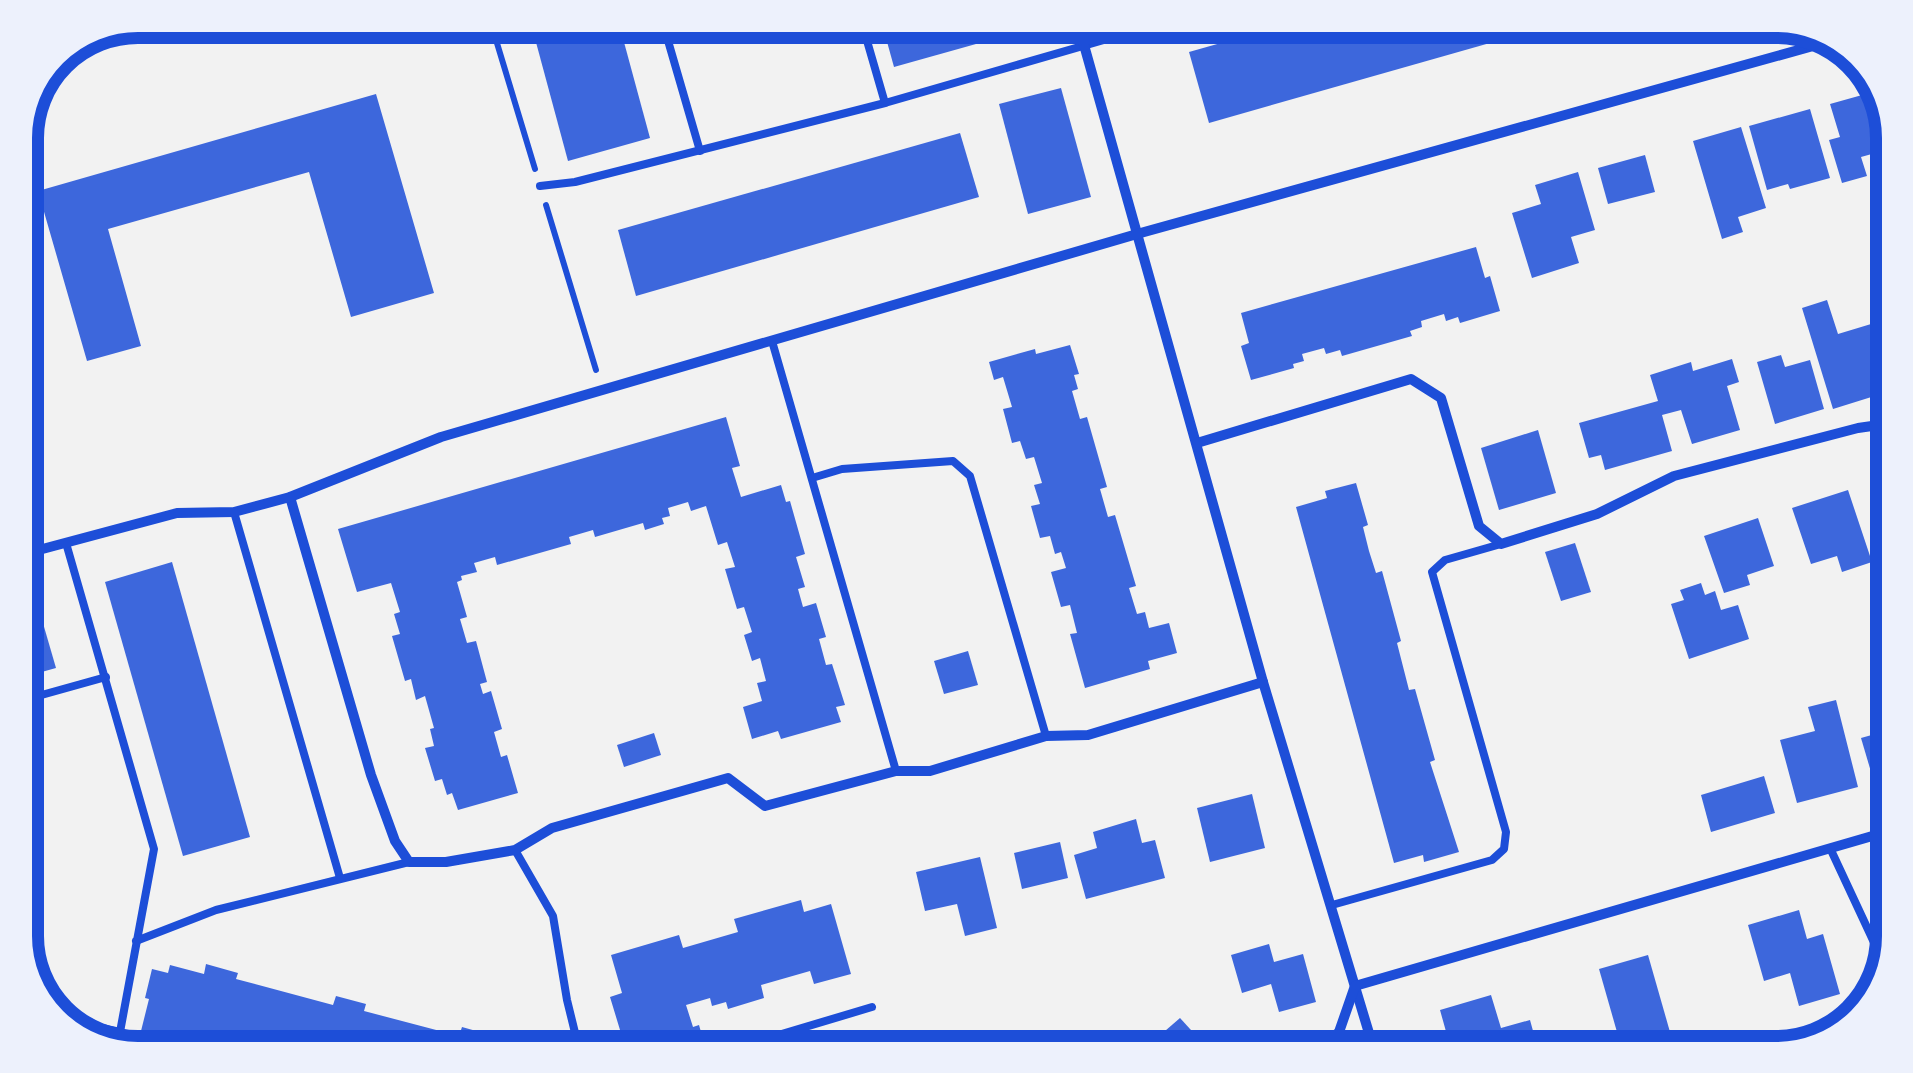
<svg xmlns="http://www.w3.org/2000/svg" width="1913" height="1073" viewBox="0 0 1913 1073" font-family="Ubuntu,sans-serif">
<style>
.building{fill:#3d67dc}
.lines{fill:none;stroke-linecap:round;stroke-linejoin:round}
.path{stroke:#1d4ed8;stroke-width:6}
.service{stroke:#1d4ed8;stroke-width:8}
.minor{stroke:#1d4ed8;stroke-width:10}
.rim{fill:none;stroke:#1d4ed8;stroke-width:12}
</style>
<rect width="100%" height="100%" fill="#f2f2f2"/>
<!-- building -->
<g class="building">
<path d="M530,20H618L650,138L568,161Z"/>
<path d="M881,20H969L976,44L894,67Z"/>
<path d="M1302,20H1567V21L1209,123L1189,52Z"/>
<path d="M1061,88L1091,197L1028,214L999,104Z"/>
<path d="M1880,90L1893,130V161L1882,164L1879,152L1861,157L1867,176L1842,183L1829,140L1840,137L1830,104Z"/>
<path d="M376,94L434,293L351,317L309,172L108,229L141,346L87,361L38,191Z"/>
<path d="M1810,109L1830,178L1790,189L1788,184L1767,190L1749,126Z"/>
<path d="M1741,127L1766,208L1738,217L1743,232L1722,239L1693,141Z"/>
<path d="M960,133L979,197L636,296L618,230Z"/>
<path d="M1645,155L1655,192L1608,204L1598,168Z"/>
<path d="M1578,172L1595,230L1571,237L1579,263L1532,278L1512,213L1541,204L1535,185Z"/>
<path d="M1476,247L1485,278L1490,276L1500,311L1460,323L1458,317L1446,321L1444,314L1421,321L1422,327L1410,331L1412,336L1342,356L1340,350L1326,354L1324,348L1302,354L1304,361L1293,364L1294,368L1251,380L1241,346L1249,343L1241,313Z"/>
<path d="M1827,300L1838,334L1881,321L1893,359V403L1884,406L1881,394L1833,409L1802,308Z"/>
<path d="M1893,304V342L1892,343L1881,307Z"/>
<path d="M1070,345L1079,374L1074,375L1078,389L1072,391L1080,419L1087,417L1107,487L1100,489L1108,517L1115,515L1136,586L1129,588L1137,614L1145,612L1149,628L1169,623L1177,653L1148,661L1150,669L1085,688L1070,634L1077,633L1070,605L1061,607L1051,572L1066,568L1061,552L1055,554L1050,536L1040,538L1031,506L1040,504L1034,485L1042,483L1034,457L1026,459L1020,441L1012,443L1003,409L1012,407L1003,377L994,380L989,362L1035,349L1036,354Z"/>
<path d="M1781,355L1785,367L1810,360L1824,409L1775,424L1757,362Z"/>
<path d="M1732,359L1739,382L1727,386L1740,430L1692,444L1681,410L1662,415L1672,451L1605,470L1601,455L1589,458L1579,423L1658,401L1650,375L1691,362L1693,371Z"/>
<path d="M726,417L740,466L732,468L741,497L781,485L786,502L790,501L805,554L796,557L805,587L798,589L803,607L816,603L826,637L819,639L826,665L832,664L845,705L836,707L841,722L781,739L778,731L752,739L743,707L762,701L757,683L766,681L760,658L752,661L744,635L752,632L744,607L737,609L725,569L735,567L727,542L718,545L706,506L691,511L688,502L668,508L670,516L662,518L664,524L645,530L643,523L595,537L593,530L569,537L571,544L497,565L495,557L474,563L477,572L461,576L462,580L457,582L467,617L460,619L467,643L476,641L487,682L480,684L483,694L491,691L502,729L494,732L501,757L507,755L518,793L458,810L452,793L447,795L442,779L435,781L425,748L434,746L430,729L434,728L425,696L416,700L411,679L405,681L392,636L400,634L394,614L400,612L391,583L357,592L338,529Z"/>
<path d="M1538,430L1556,493L1499,510L1481,448Z"/>
<path d="M1356,483L1368,525L1363,527L1369,551L1376,573L1382,571L1401,641L1397,643L1409,690L1415,689L1435,760L1430,762L1459,852L1424,862L1423,855L1394,863L1296,507L1327,498L1325,491Z"/>
<path d="M1848,490L1872,562L1842,572L1837,556L1811,564L1792,508Z"/>
<path d="M1758,518L1774,566L1747,575L1750,585L1724,593L1704,536Z"/>
<path d="M1575,543L1591,592L1561,601L1545,552Z"/>
<path d="M172,562L250,837L183,856L105,582Z"/>
<path d="M1701,583L1705,595L1715,591L1721,610L1738,605L1749,639L1689,659L1671,604L1684,600L1680,590Z"/>
<path d="M38,606L56,668L20,678V611Z"/>
<path d="M968,651L978,685L944,694L934,661Z"/>
<path d="M1836,700L1858,787L1797,803L1780,740L1815,731L1808,707Z"/>
<path d="M1893,729V777L1874,782L1861,738Z"/>
<path d="M654,733L661,755L624,767L617,745Z"/>
<path d="M1764,776L1775,813L1711,832L1701,795Z"/>
<path d="M1252,794L1265,848L1210,862L1197,808Z"/>
<path d="M1136,819L1142,843L1155,840L1165,878L1086,899L1074,855L1097,848L1093,832Z"/>
<path d="M1060,842L1068,878L1022,889L1014,853Z"/>
<path d="M980,857L997,928L965,936L957,904L925,911L916,872Z"/>
<path d="M801,900L804,912L831,904L851,974L814,984L810,971L761,985L764,998L728,1009L726,1002L712,1006L710,998L686,1005L693,1027L699,1025L707,1053H627L610,997L622,993L611,955L679,935L683,948L738,932L734,919Z"/>
<path d="M1799,910L1807,939L1823,934L1840,994L1799,1006L1790,973L1764,981L1748,925Z"/>
<path d="M1269,944L1274,962L1303,954L1316,1002L1279,1012L1271,984L1242,993L1231,955Z"/>
<path d="M1648,955L1670,1032L1621,1046L1599,969Z"/>
<path d="M206,964L238,973L236,979L333,1005L336,996L366,1004L364,1011L459,1036L462,1027L494,1036L492,1044L521,1053H278L256,1047L254,1053H243L218,1046L220,1040L191,1032L189,1039L174,1035L172,1039L141,1031L149,999L145,998L152,969L168,973L170,965L204,974Z"/>
<path d="M1491,995L1501,1028L1530,1020L1538,1049L1526,1053H1452L1440,1010Z"/>
<path d="M1180,1018L1212,1053H1145L1143,1050Z"/>
</g>
<g class="lines">
<!-- path -->
<g class="path">
<path d="M490,20L535,169"/>
<path d="M546,205L596,370"/>
</g>
<!-- service -->
<g class="service">
<path d="M662,20L700,151"/>
<path d="M861,20L885,103"/>
<path d="M540,186L575,182L885,103L1173,20"/>
<path d="M772,341L896,771"/>
<path d="M812,478L842,469L953,461L970,476L1046,736"/>
<path d="M234,512L340,878"/>
<path d="M66,543L154,849L120,1032L142,1053"/>
<path d="M20,701L106,677"/>
<path d="M1830,848L1885,966"/>
<path d="M515,850L553,916L567,1000L580,1053"/>
<path d="M1332,905L1492,860L1504,849L1506,832L1432,572L1445,560L1501,544"/>
<path d="M136,941L216,910L409,862"/>
<path d="M80,1038L84,1024L120,1032"/>
<path d="M766,1053L762,1040L872,1007"/>
</g>
<!-- minor -->
<g class="minor">
<path d="M1077,20L1263,682L1375,1053"/>
<path d="M1197,443L1411,379L1441,398L1479,526L1501,544L1597,514L1674,476L1858,428L1893,423"/>
<path d="M290,497L371,775L395,841L409,862H446L515,850L552,828L728,778L765,806L896,771H930L1046,736L1088,735L1263,682"/>
<path d="M20,555L177,513L234,512L290,497L441,437L1137,234L1838,39"/>
<path d="M1315,1053L1339,1032L1355,986L1893,830"/>
</g>
</g>
<!-- crop -->
<path d="M0 0H1913V1073H0ZM138 38H1776A100 100 0 0 1 1876 138V936A100 100 0 0 1 1776 1036H138A100 100 0 0 1 38 936V138A100 100 0 0 1 138 38Z" fill="#edf1fc" fill-rule="evenodd"/>
<path class="rim" d="M138 38H1776A100 100 0 0 1 1876 138V936A100 100 0 0 1 1776 1036H138A100 100 0 0 1 38 936V138A100 100 0 0 1 138 38Z"/>
</svg>
